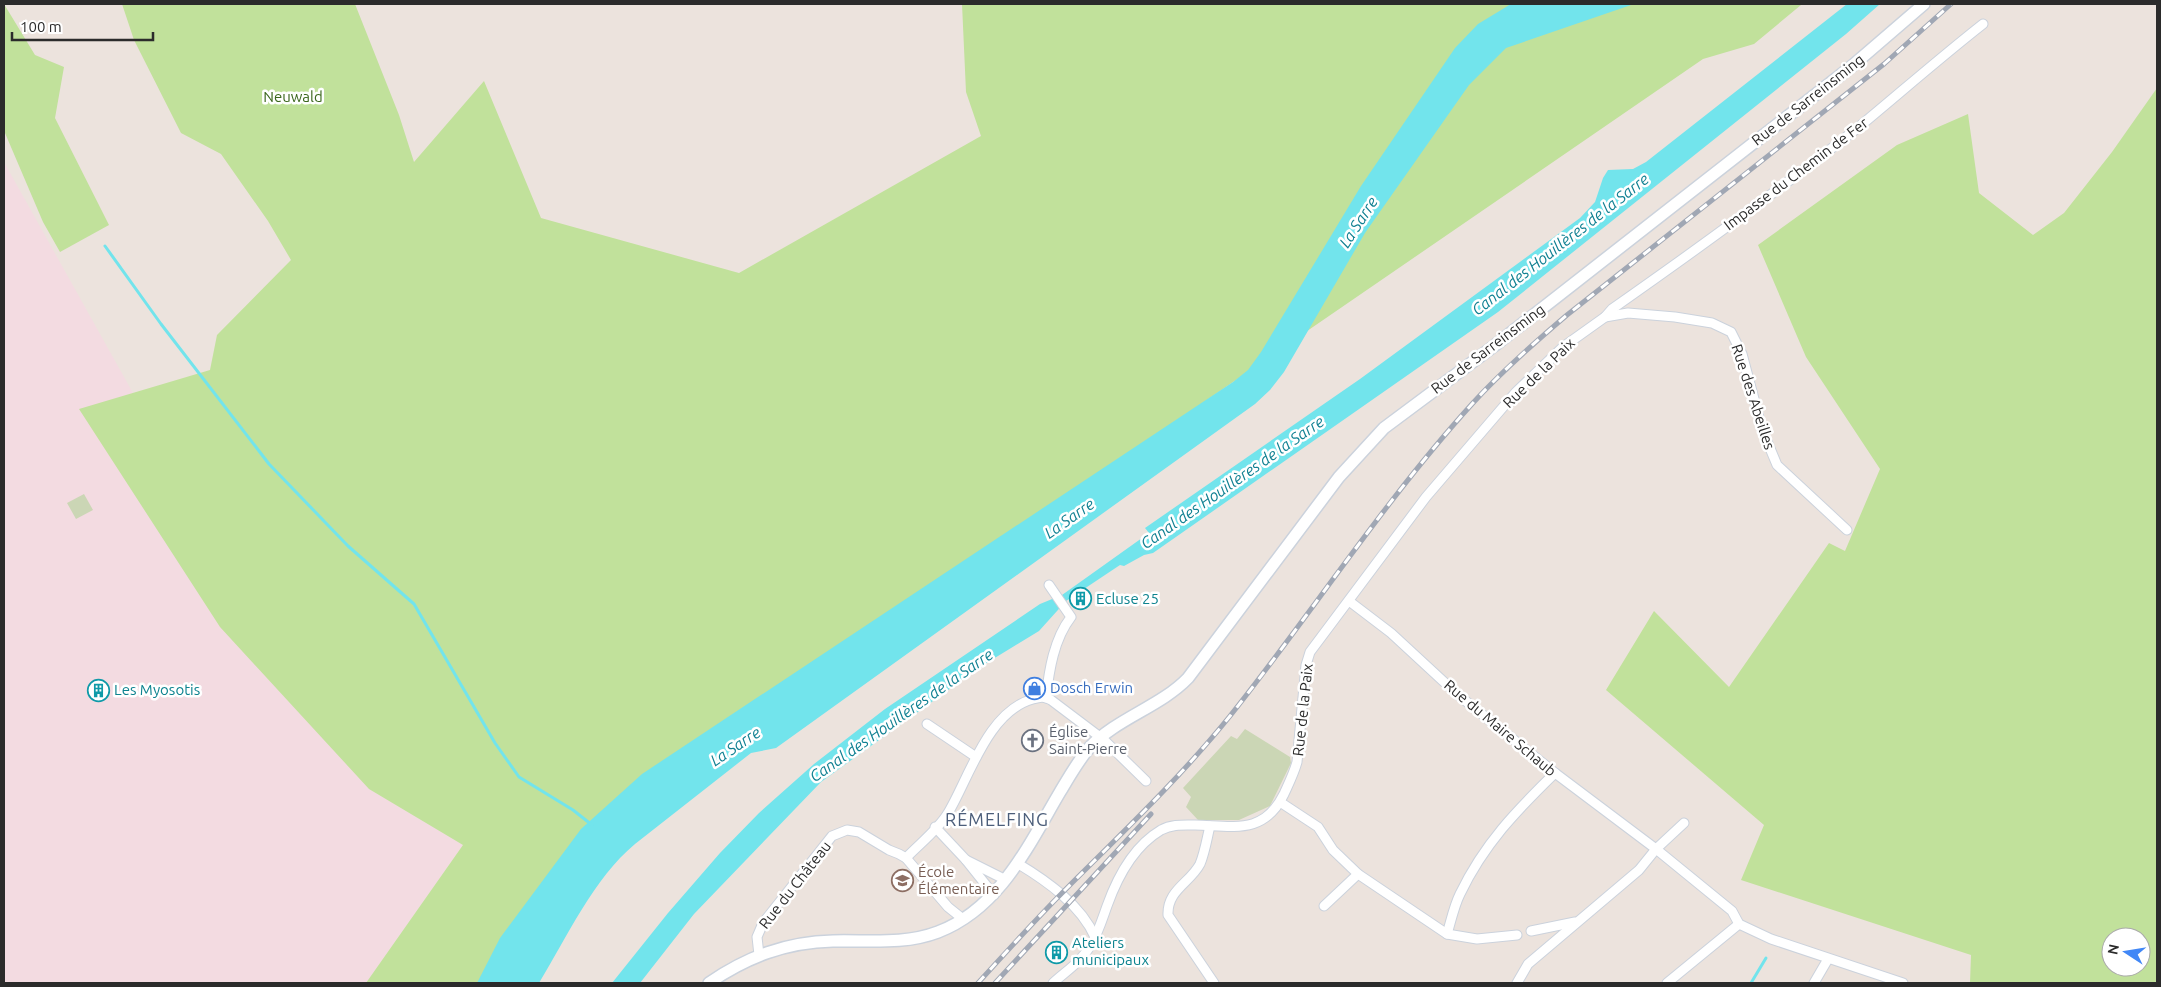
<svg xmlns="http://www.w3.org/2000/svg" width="2161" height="987" viewBox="0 0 2161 987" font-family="Ubuntu,sans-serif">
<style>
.medical{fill:#f3dbe1}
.green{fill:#c1e19b;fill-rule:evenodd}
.cemetery{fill:#cbd6b5}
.water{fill:#72e4ec}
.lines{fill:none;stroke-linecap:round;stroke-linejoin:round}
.stream{stroke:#72e4ec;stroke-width:3}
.street-casing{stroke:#cbd2dc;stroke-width:11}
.secondary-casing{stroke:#cbd2dc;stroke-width:14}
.street{stroke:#fff;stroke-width:9}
.secondary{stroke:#fff;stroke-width:11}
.rail-casing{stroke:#a0a7b4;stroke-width:5}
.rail{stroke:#fff;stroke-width:3;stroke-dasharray:9;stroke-linecap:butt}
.labels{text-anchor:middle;stroke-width:5;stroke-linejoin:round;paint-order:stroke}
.park-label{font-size:15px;fill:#3a661c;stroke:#fff}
.street-label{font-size:15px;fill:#2b2b2b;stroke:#fff}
.culture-label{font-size:15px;fill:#0d838f;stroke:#fff;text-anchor:start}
.shop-label{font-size:15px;fill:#366cbe;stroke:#fff;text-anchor:start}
.worship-label{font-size:15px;fill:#5b616d;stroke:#fff;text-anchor:start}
.education-label{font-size:15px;fill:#785e54;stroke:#fff;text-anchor:start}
.water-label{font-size:16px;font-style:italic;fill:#108092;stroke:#fff}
.quarter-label{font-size:18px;letter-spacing:1px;fill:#4c5e7a;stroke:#fff}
</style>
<rect width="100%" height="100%" fill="#ece3dd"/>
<!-- medical -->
<path class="medical" d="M4,162L138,402L369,789L463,845L366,983H4Z"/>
<!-- green -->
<g class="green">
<path d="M4,4L35,55L64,67L55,118L109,225L60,252L43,222L5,133Z"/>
<path d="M122,4H355L399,115L414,162L484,81L541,218L739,273L981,136L966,92L962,4L1801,5L1754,44L1703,59L1153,437L638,782L487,983H366L463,845L369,789L220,627L79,409L210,370L217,335L291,260L268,221L221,154L181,133L134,40Z"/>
<path d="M2157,88V983H1970L1971,955L1741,880L1764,825L1606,690L1654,611L1729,687L1829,543L1845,551L1880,469L1806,357L1758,245L1897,145L1968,114L1979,193L2033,235L2064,213L2112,152ZM2111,937H2141V967H2111Z"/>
</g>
<!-- cemetery -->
<g class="cemetery">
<path d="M84,494L93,510L76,519L67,503Z"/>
<path d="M1245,729L1290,757L1291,763L1270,806L1239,820H1198L1186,807L1191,797L1183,788L1231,736L1237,739Z"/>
</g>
<!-- water -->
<g class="water">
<path d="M1511,4H1634L1506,48L1469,85L1365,233L1284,372L1270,390L1255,404L776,748L751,753L635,844C594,878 567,937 539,983H477L500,938L581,829L642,774L1233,382L1248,370L1261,352L1361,186L1455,48L1478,24Z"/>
<path d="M1847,4H1880L1846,34L1498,312L1153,553L1144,555L1124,566L1120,565L1066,601L1039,631L980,667L821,782L694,914L640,983H612L668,913L720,853L759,813L814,764L885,709L1040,604L1062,595L1149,533L1145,528L1360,379L1580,218L1595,202L1603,178L1608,170L1633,169L1646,162Z"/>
</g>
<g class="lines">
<!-- stream -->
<g class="stream">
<path d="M105,246L161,324L269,464L348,546L414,604L495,743L519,777L573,810L592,825"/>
<path d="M1751,983L1766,958"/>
</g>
<defs>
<g id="street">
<path d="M1605,317L1628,313L1675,317L1712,323L1731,332L1742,354L1762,429L1777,465L1847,530"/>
<path d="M1349,601L1391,633L1457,694L1555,773L1656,849L1732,911L1739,924L1771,939L1903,983"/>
<path d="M1046,698C1049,670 1054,639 1071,617L1049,585"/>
<path d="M927,724L976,757"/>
<path d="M1280,802L1318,827L1333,850L1358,874L1447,934L1477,939L1517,935"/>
<path d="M1210,826C1207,838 1205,852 1200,864C1190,883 1167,890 1168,915L1214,983"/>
<path d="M935,827L966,860"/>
<path d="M906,858C918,845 939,829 948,813C969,778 988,711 1033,699C1040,697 1044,696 1051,700L1104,740L1146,781"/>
<path d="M1017,863C1047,881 1081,905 1095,937"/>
<path d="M994,895L966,860L1006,880"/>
<path d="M1324,906L1358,874"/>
<path d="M1531,931L1575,922"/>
<path d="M1447,934C1451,921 1454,906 1460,894C1484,844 1516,811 1555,773"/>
<path d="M759,955L757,937L763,923L832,836L847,830L859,832L889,850L899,854L906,858L948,907L963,919"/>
<path d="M1053,983C1066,971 1081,962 1091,945C1098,933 1102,920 1107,906C1117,878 1134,846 1161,830C1172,824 1183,825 1195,825C1234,826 1264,835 1284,794C1289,783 1294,773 1297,762L1306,665L1310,652L1426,497L1516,392L1563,347L1605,317L1612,309C1696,250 1780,190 1860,126C1901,92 1941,57 1983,24"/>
<path d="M1517,983L1528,964L1639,870L1656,849L1684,823"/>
<path d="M1667,983L1739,924"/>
<path d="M1814,983L1828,959"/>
</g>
<path id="secondary" d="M709,983C747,957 786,942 833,941C868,940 904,945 938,932C1000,908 1028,846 1060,792C1069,777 1078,761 1089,748C1117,718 1160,707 1188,678L1339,477L1384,428L1494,346L1852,66L1924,4"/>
</defs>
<!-- street casing -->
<use href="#street" class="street-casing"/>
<!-- secondary casing -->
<use href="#secondary" class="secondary-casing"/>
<!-- street -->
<use href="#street" class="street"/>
<!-- secondary -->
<use href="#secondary" class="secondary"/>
<defs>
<g id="rail">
<path d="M978,983C1007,951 1036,919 1067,888C1123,832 1180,778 1230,716C1312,613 1384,501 1472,404C1501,372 1534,343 1567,315L1884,64L1951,4"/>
<path d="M995,983L1151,814"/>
</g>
</defs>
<!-- rail casing -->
<use href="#rail" class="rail-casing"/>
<!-- rail -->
<use href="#rail" class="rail"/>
</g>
<!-- icons -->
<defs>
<symbol id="building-ring" viewBox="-11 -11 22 22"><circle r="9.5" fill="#fff" stroke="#0f9aa8" stroke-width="1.5"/><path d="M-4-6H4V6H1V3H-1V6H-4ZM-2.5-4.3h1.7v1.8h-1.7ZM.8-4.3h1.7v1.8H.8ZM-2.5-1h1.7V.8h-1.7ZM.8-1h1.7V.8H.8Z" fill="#0f9aa8"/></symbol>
<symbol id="shop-ring" viewBox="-11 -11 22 22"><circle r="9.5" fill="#fff" stroke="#3f7fe0" stroke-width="1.5"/><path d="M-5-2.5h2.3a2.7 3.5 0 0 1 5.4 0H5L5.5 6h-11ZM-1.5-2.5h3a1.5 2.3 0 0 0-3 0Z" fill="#3f7fe0"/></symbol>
<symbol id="church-ring" viewBox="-11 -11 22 22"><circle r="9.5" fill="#fff" stroke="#6b7280" stroke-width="1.5"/><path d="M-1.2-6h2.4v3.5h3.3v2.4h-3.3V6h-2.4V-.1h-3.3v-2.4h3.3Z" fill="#6b7280"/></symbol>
<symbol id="school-ring" viewBox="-11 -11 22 22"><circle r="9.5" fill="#fff" stroke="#8d6e63" stroke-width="1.5"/><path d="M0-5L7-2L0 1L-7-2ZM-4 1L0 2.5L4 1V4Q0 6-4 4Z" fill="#8d6e63"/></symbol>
</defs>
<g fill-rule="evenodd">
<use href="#building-ring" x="1068" y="586" width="25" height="25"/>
<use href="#shop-ring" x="1022" y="676" width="25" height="25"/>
<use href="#building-ring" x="86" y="678" width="25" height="25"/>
<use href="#church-ring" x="1020" y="728" width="25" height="25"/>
<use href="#school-ring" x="890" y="868" width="25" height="25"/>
<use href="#building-ring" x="1044" y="940" width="25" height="25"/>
</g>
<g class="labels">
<!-- park labels -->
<g class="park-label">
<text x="293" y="102">Neuwald</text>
</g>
<!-- street labels -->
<g class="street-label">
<text transform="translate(1808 100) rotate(-38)" y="5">Rue de Sarreinsming</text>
<text transform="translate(1796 174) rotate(-37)" y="5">Impasse du Chemin de Fer</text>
<text transform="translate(1488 349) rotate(-37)" y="5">Rue de Sarreinsming</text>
<text transform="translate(1539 373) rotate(-44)" y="5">Rue de la Paix</text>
<text transform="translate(1753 397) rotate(72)" y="5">Rue des Abeilles</text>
<text transform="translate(1303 710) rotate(-84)" y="5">Rue de la Paix</text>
<text transform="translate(1500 728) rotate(40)" y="5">Rue du Maire Schaub</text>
<text transform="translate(795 885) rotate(-52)" y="5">Rue du Château</text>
</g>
<!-- culture labels -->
<g class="culture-label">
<text x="1096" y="604">Ecluse 25</text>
<text x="114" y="695">Les Myosotis</text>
<text x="1072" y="948">Ateliers<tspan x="1072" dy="17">municipaux</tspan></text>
</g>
<!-- shop labels -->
<g class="shop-label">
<text x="1050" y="693">Dosch Erwin</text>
</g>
<!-- worship labels -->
<g class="worship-label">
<text x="1049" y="737">Église<tspan x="1049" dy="17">Saint-Pierre</tspan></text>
</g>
<!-- education labels -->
<g class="education-label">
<text x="918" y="877">École<tspan x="918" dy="17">Élémentaire</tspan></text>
</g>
<!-- water labels -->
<g class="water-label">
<text transform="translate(1358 222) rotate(-57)" y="6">La Sarre</text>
<text transform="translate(1560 244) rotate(-38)" y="6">Canal des Houillères de la Sarre</text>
<text transform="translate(1232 482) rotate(-35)" y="6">Canal des Houillères de la Sarre</text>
<text transform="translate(1069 518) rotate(-35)" y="6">La Sarre</text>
<text transform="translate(901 715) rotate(-35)" y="6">Canal des Houillères de la Sarre</text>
<text transform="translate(735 746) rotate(-34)" y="6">La Sarre</text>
</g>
<!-- quarter labels -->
<g class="quarter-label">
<text x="997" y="826">RÉMELFING</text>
</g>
</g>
<!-- border -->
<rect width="2161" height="987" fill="none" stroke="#2b2b2b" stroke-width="10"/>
<!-- north arrow -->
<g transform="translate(2126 952) rotate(282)"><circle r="24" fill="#ffffff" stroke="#aaaaaa"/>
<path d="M0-4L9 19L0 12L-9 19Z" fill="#4187f6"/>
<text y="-8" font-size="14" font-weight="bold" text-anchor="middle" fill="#2b2b2b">N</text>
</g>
<!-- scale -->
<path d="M12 32v8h141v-8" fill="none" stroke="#2b2b2b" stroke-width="2.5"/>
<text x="20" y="32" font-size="15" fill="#2b2b2b" stroke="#ffffff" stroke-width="4" paint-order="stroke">100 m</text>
</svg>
